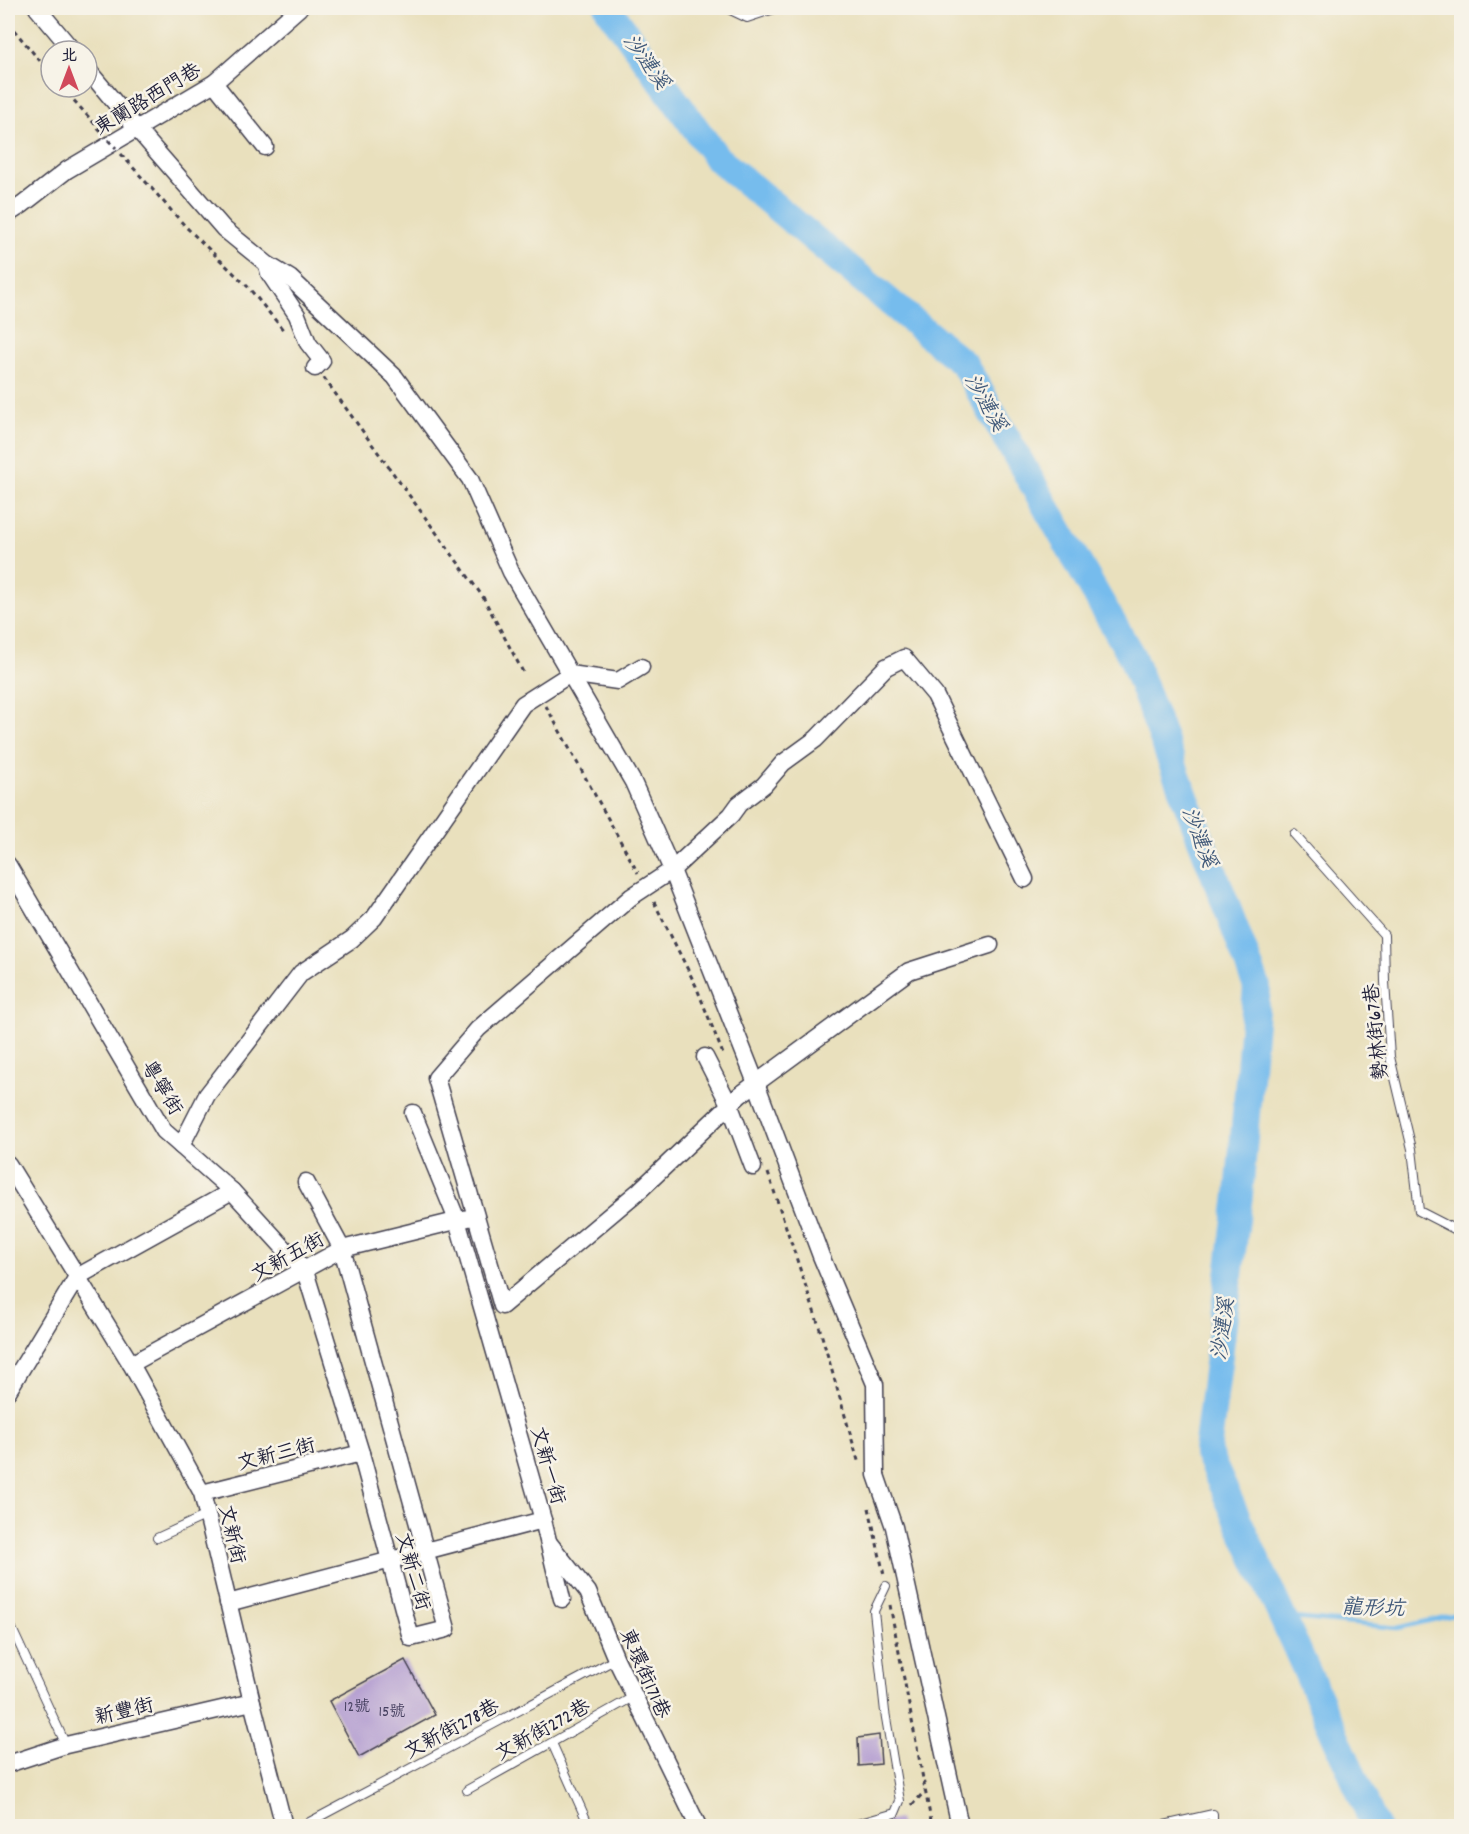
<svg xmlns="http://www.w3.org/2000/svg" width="1469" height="1834" viewBox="0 0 1469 1834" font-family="Dekko,'LXGW WenKai TC',sans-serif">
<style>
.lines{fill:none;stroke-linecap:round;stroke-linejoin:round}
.stream{stroke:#76bced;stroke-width:4.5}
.river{stroke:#76bced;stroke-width:28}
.building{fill:#b29cd0}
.lane-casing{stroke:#403e4e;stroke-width:10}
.street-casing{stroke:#403e4e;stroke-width:19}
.path{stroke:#403e4e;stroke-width:3;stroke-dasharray:4.5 4.5;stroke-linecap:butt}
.lane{stroke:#fff;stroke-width:8}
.street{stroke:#fff;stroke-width:16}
.path-bridge{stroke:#403e4e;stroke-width:3;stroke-dasharray:4.5 4.5;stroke-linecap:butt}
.labels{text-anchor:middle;stroke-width:5;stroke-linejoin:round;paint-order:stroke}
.number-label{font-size:16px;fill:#464060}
.street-label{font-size:20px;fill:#22223b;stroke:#f7f3e8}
.water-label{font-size:21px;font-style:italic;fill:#3f5879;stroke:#f7f3e8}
</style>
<rect width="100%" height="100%" fill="#f7f3e8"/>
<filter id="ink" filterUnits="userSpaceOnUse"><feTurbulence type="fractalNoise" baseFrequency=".0167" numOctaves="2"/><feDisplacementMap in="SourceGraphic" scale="12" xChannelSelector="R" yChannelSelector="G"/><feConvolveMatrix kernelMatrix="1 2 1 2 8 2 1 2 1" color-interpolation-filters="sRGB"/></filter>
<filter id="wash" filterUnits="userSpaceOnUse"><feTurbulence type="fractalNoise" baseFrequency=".008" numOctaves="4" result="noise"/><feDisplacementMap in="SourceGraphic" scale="24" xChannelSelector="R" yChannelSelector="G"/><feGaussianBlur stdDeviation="1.35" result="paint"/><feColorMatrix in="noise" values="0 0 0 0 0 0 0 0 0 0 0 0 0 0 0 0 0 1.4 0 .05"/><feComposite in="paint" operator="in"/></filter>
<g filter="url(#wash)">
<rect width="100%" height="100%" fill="#e9e0bd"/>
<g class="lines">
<!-- stream -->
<path class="stream" d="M1283,1617L1398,1628L1462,1613"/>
<!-- river -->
<path class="river" d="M608,8L717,158L964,364L1132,657L1257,987L1239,1195L1207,1452L1296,1647L1375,1826"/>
</g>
<g id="blocks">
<!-- building -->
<g class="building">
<path d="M405,1660L435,1715L359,1757L329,1701Z"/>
<path d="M879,1735L881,1764L859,1766L858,1738Z"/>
<path d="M899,1819L901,1826H884L883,1822Z"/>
</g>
</g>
</g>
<g filter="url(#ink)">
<use href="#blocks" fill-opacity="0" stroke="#403e4e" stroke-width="1.5"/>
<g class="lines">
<defs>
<g id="lane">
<path d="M726,8L747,18L777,8"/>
<path d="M1294,834L1384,935L1385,982L1390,1057L1412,1149L1419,1211L1462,1233"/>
<path d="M157,1538L207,1515"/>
<path d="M8,1620L66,1745"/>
<path d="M552,1743L589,1826"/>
<path d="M467,1790L633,1697"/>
<path d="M302,1826L616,1659"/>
<path d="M850,1826L895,1813L900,1801L885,1712L874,1611L886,1586"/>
<path d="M1160,1826L1213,1814V1826"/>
</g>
<g id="street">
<path d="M37,8L73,51"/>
<path d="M87,69L137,129L224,229L267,264L290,278L395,377L470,479L511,572L633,782L672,870L756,1083L821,1256L875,1384L876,1475L894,1527L960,1826"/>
<path d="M214,83L265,147"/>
<path d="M8,214L22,205L67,170L214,83L299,8"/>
<path d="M267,265L269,273L297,315L308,343L322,361L315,368"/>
<path d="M8,865L164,1131L232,1191L77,1277L8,1391"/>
<path d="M990,945L909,971L740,1095L640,1190L502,1306L436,1078L478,1029L631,897L672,870L731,815L739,804L764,785L783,763L816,739L886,667L904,658L935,695L1025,879"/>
<path d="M705,1057L730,1106L753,1167"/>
<path d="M181,1146L207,1095L301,973L352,939L374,918L523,704L570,674L618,681L641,667"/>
<path d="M8,1164L131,1364L202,1493L252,1702L284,1826"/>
<path d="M232,1191L305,1271L361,1453L411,1638L447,1629L342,1249L306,1182"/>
<path d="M131,1364L342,1249L468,1218"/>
<path d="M202,1493L361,1453"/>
<path d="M543,1520L562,1599"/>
<path d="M549,1543L588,1592L616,1659L698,1826"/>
<path d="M228,1603L543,1520L457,1220L413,1113"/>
<path d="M8,1764L66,1745L252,1702"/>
</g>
</defs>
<!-- lane casing -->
<use href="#lane" class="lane-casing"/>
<!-- street casing -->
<use href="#street" class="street-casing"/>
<!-- path -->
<g class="path">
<path d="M8,23L51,74"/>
<path d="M62,87L101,131"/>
<path d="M121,154L186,227L248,287L285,332"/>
<path d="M324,378L483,597L523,672"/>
<path d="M546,706L638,873"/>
<path d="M654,902L696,986L723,1054"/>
<path d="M768,1173L819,1326L859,1464"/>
<path d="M869,1508L884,1575"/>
<path d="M890,1605L932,1826"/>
<path d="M912,1805L925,1791"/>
</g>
<!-- lane -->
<use href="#lane" class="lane"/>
<!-- street -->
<use href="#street" class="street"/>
<!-- path-bridge -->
<path class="path-bridge" d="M108,140L116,148"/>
</g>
</g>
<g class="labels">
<!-- number labels -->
<g class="number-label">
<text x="357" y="1711">12號</text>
<text x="392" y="1716">15號</text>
</g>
<!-- street labels -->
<g class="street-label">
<text transform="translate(147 98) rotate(-31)" y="7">東蘭路西門巷</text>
<text transform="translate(1375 1032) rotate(-96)" y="7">勢林街67巷</text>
<text transform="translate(163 1087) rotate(59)" y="7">粵寧街</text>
<text transform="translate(287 1256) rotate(-29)" y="7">文新五街</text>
<text transform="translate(276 1453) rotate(-14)" y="7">文新三街</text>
<text transform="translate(549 1465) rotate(74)" y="7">文新一街</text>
<text transform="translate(233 1534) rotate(77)" y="7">文新街</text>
<text transform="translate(414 1571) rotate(74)" y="7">文新二街</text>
<text transform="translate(646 1673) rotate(66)" y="7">東環街171巷</text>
<text transform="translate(124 1710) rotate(-13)" y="7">新豐街</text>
<text transform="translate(451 1728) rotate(-28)" y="7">文新街278巷</text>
<text transform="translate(542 1729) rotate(-29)" y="7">文新街272巷</text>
</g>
<!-- water labels -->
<g class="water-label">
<text transform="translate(647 61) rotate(54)" y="7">沙漣溪</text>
<text transform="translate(986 402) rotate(60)" y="7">沙漣溪</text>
<text transform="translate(1200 837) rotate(69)" y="7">沙漣溪</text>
<text transform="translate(1222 1329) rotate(-83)" y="7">沙漣溪</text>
<text transform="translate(1373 1607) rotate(2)" y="7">龍形坑</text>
</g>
</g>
<!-- margin -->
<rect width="1469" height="1834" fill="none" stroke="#f7f3e8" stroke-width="30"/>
<!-- north arrow -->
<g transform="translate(69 69)"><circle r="28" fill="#f7f3e8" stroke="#a29fa3" stroke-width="1.5"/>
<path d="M0-4.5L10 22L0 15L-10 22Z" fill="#d1495b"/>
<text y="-9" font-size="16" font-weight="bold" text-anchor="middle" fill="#22223b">北</text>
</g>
</svg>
